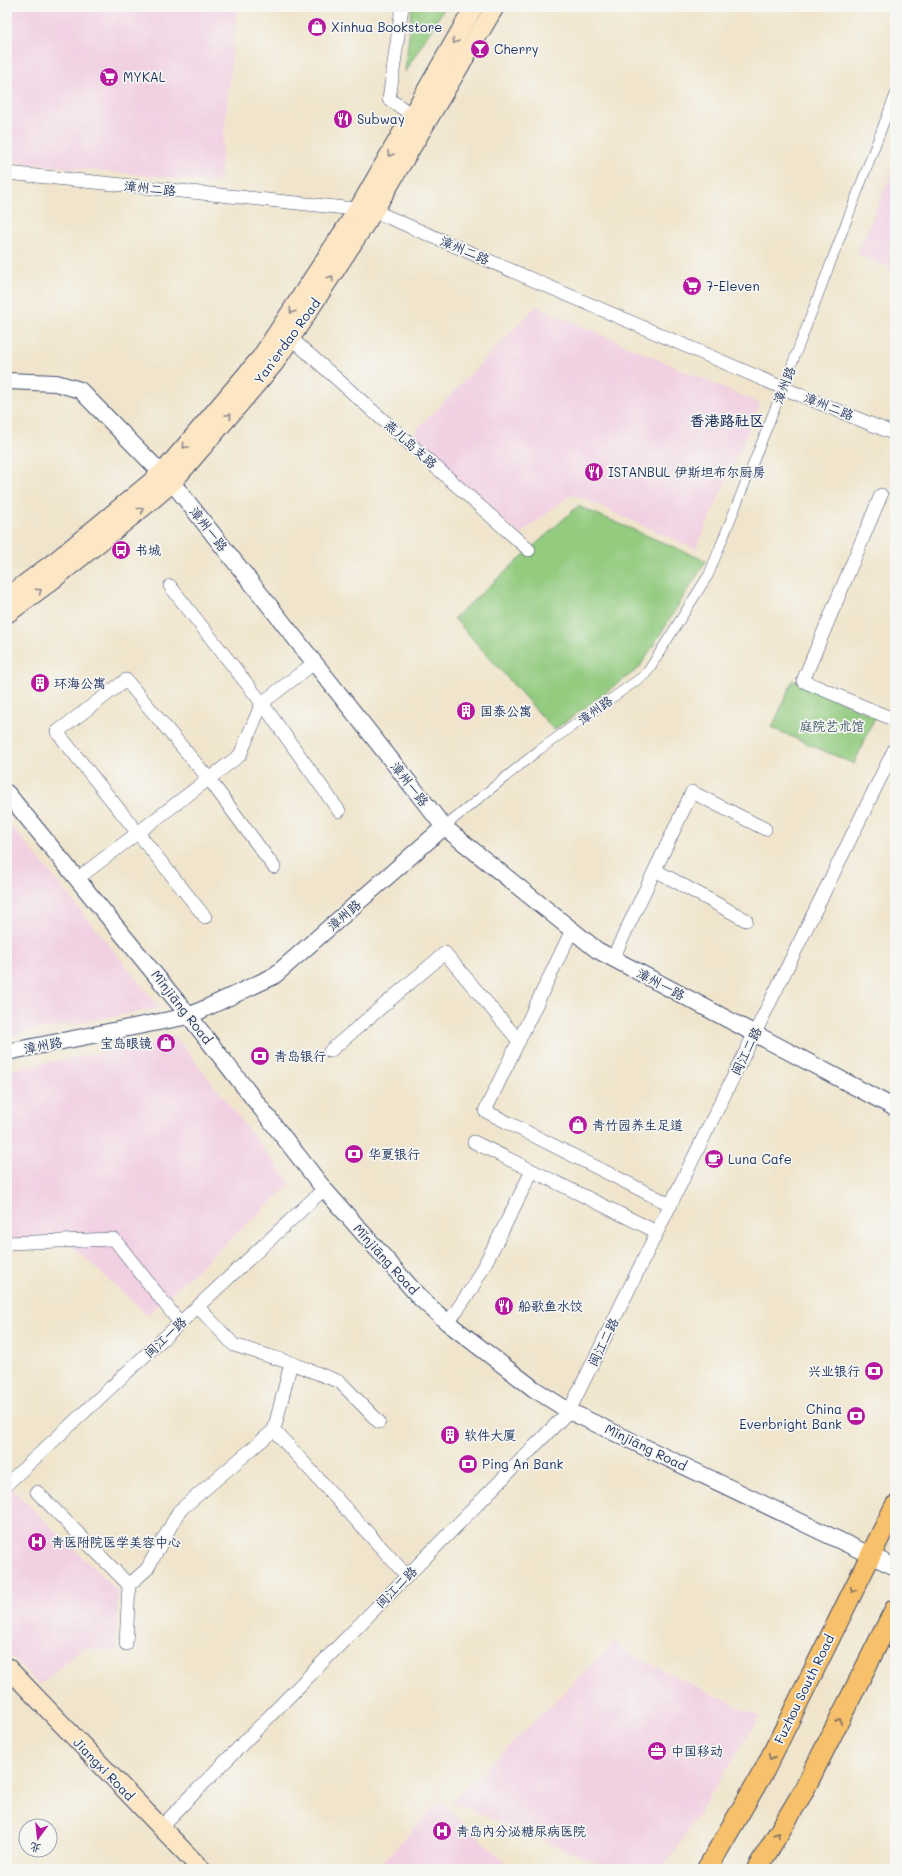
<svg xmlns="http://www.w3.org/2000/svg" width="902" height="1876" viewBox="0 0 902 1876" font-family="Mali,'LXGW WenKai TC',sans-serif">
<style>
.built{fill:#f1d0e2}
.green{fill:#93cb7f;stroke:#577d6e}
.lines{fill:none;stroke-linecap:round;stroke-linejoin:round}
.pedestrian-casing{stroke:#3b4a6e;stroke-width:10}
.minor-casing{stroke:#3b4a6e;stroke-width:14}
.tertiary-casing{stroke:#3b4a6e;stroke-width:18}
.secondary-casing{stroke:#3b4a6e;stroke-width:20}
.primary-casing{stroke:#3b4a6e;stroke-width:22}
.pedestrian{stroke:#fff;stroke-width:9}
.minor{stroke:#fff;stroke-width:13}
.tertiary{stroke:#fff;stroke-width:16}
.secondary{stroke:#fce6c4;stroke-width:18}
.primary{stroke:#f7c06b;stroke-width:20}
.oneway{stroke:#8c8a91}
.oneway2{stroke:#7e7064}
.labels{text-anchor:middle;stroke-width:3.5;stroke-linejoin:round;paint-order:stroke}
.poi-label{font-size:13px;fill:#1b2f5e;stroke:#f6f6f2;text-anchor:start}
.street-label{font-size:13px;fill:#1b2f5e;stroke:#f6f6f2}
.park-label{font-size:13px;fill:#395666;stroke:#f6f6f2}
.quarter-label{font-size:15px;font-weight:bold;fill:#1b2f5e;stroke:#f6f6f2}
</style>
<rect width="100%" height="100%" fill="#f6f6f2"/>
<filter id="ink" filterUnits="userSpaceOnUse"><feTurbulence type="fractalNoise" baseFrequency=".025" numOctaves="2"/><feDisplacementMap in="SourceGraphic" scale="8" xChannelSelector="R" yChannelSelector="G"/><feConvolveMatrix kernelMatrix="1 2 1 2 8 2 1 2 1" color-interpolation-filters="sRGB"/></filter>
<filter id="wash" filterUnits="userSpaceOnUse"><feTurbulence type="fractalNoise" baseFrequency=".012" numOctaves="4" result="noise"/><feDisplacementMap in="SourceGraphic" scale="16" xChannelSelector="R" yChannelSelector="G"/><feGaussianBlur stdDeviation="0.9" result="paint"/><feColorMatrix in="noise" values="0 0 0 0 0 0 0 0 0 0 0 0 0 0 0 0 0 1.4 0 .05"/><feComposite in="paint" operator="in"/></filter>
<g filter="url(#wash)">
<rect width="100%" height="100%" fill="#f0e5cc"/>
<!-- built -->
<g class="built">
<path d="M7,7H237L219,183L7,161Z"/>
<path d="M895,165V270L857,254Z"/>
<path d="M536,306L760,404L696,549L572,494L520,534L408,439Z"/>
<path d="M7,820L160,1008L7,1036Z"/>
<path d="M177,1038L291,1184L147,1315L66,1240L7,1243V1070Z"/>
<path d="M11,1488L118,1592L116,1651L83,1648L40,1685L7,1652V1493Z"/>
<path d="M615,1642L627,1653L760,1717L663,1869H612L452,1802Z"/>
<path d="M440,1801L505,1862L498,1869H376Z"/>
</g>
<!-- green -->
<g class="green">
<path d="M412,7H445L405,72Z"/>
<path d="M578,506L706,561L639,668L554,730L454,618Z"/>
<path d="M793,680L875,717L854,764L772,728Z"/>
</g>
</g>
<g filter="url(#ink)">
<g class="lines">
<defs>
<path id="pedestrian" d="M444,827L539,750L646,674L709,574L783,388L895,94"/>
<g id="minor">
<path d="M402,7L389,99L412,115"/>
<path d="M7,173L374,211L783,388L895,434"/>
<path d="M292,339L529,550"/>
<path d="M881,495L803,681L895,720"/>
<path d="M170,586L262,703L339,811"/>
<path d="M655,870L746,920"/>
<path d="M77,879L240,755L262,703L314,663"/>
<path d="M205,917L57,732L126,680L209,779L274,867"/>
<path d="M572,930L485,1111L671,1205"/>
<path d="M613,958L692,792L765,829"/>
<path d="M330,1051L445,953L519,1041"/>
<path d="M474,1142L657,1232"/>
<path d="M7,1243L114,1239L180,1323"/>
<path d="M198,1307L234,1345L291,1363"/>
<path d="M448,1323L472,1288L497,1241L532,1171"/>
<path d="M274,1430L291,1363L340,1382L379,1422"/>
<path d="M7,1484L324,1189"/>
<path d="M37,1492L129,1585"/>
<path d="M126,1644L129,1585L147,1569L179,1511L274,1430L407,1576"/>
<path d="M160,1828L569,1411L895,748"/>
</g>
<g id="tertiary">
<path d="M7,381L56,383L80,390L179,491L444,827L597,950L895,1108"/>
<path d="M7,793L189,1016L324,1189L421,1299L448,1323L534,1389L569,1411L895,1567"/>
<path d="M7,1052L189,1016L274,976L444,827"/>
</g>
<g id="secondary">
<path d="M7,597L58,559L163,472L261,357L358,209L474,7"/>
<path d="M7,614L49,583L150,502L172,483L274,364L374,211L495,7"/>
<path d="M7,1667L201,1869"/>
</g>
<g id="primary">
<path d="M707,1869L765,1769L895,1506"/>
<path d="M757,1869L803,1792L895,1609"/>
</g>
</defs>
<!-- pedestrian casing -->
<use href="#pedestrian" class="pedestrian-casing"/>
<!-- minor casing -->
<use href="#minor" class="minor-casing"/>
<!-- tertiary casing -->
<use href="#tertiary" class="tertiary-casing"/>
<!-- secondary casing -->
<use href="#secondary" class="secondary-casing"/>
<!-- primary casing -->
<use href="#primary" class="primary-casing"/>
<!-- pedestrian -->
<use href="#pedestrian" class="pedestrian"/>
<!-- minor -->
<use href="#minor" class="minor"/>
<!-- tertiary -->
<use href="#tertiary" class="tertiary"/>
<!-- secondary -->
<use href="#secondary" class="secondary"/>
<!-- primary -->
<use href="#primary" class="primary"/>
</g>
<!-- one-way arrows -->
<defs><path id="oneway-chevron" d="M-2-3.5L2.5 0L-2 3.5" fill="none" stroke-width="1.6" stroke-linecap="round" stroke-linejoin="round"/></defs>
<g class="oneway">
<use href="#oneway-chevron" transform="translate(455 41) rotate(120)"/>
<use href="#oneway-chevron" transform="translate(390 154) rotate(120)"/>
<use href="#oneway-chevron" transform="translate(331 278) rotate(-57)"/>
<use href="#oneway-chevron" transform="translate(292 311) rotate(123)"/>
<use href="#oneway-chevron" transform="translate(229 416) rotate(-49)"/>
<use href="#oneway-chevron" transform="translate(185 446) rotate(131)"/>
<use href="#oneway-chevron" transform="translate(141 510) rotate(-39)"/>
<use href="#oneway-chevron" transform="translate(39 591) rotate(-36)"/>
</g>
<g class="oneway2">
<use href="#oneway-chevron" transform="translate(853 1590) rotate(116)"/>
<use href="#oneway-chevron" transform="translate(839 1721) rotate(-63)"/>
<use href="#oneway-chevron" transform="translate(771 1757) rotate(116)"/>
<use href="#oneway-chevron" transform="translate(777 1835) rotate(-59)"/>
</g>
</g>
<!-- icons -->
<defs>
<symbol id="shop-disc" viewBox="-11 -11 22 22"><circle r="9.5" fill="#b5179e" stroke="#f6f6f2"/><path d="M-5-2.5h2.3a2.7 3.5 0 0 1 5.4 0H5L5.5 6h-11ZM-1.5-2.5h3a1.5 2.3 0 0 0-3 0Z" fill="#fff"/></symbol>
<symbol id="bar-disc" viewBox="-11 -11 22 22"><circle r="9.5" fill="#b5179e" stroke="#f6f6f2"/><path d="M-6-5H6L.8 .8V4.5H3.5V6h-7V4.5H-.8V.8Z" fill="#fff"/></symbol>
<symbol id="supermarket-disc" viewBox="-11 -11 22 22"><circle r="9.5" fill="#b5179e" stroke="#f6f6f2"/><path d="M-6-5.5h2.5l.6 2H6L4.5 2H-2.5L-4.4-4H-6ZM-1.5 3.2a1.3 1.3 0 1 0 .1 0ZM3 3.2a1.3 1.3 0 1 0 .1 0Z" fill="#fff"/></symbol>
<symbol id="restaurant-disc" viewBox="-11 -11 22 22"><circle r="9.5" fill="#b5179e" stroke="#f6f6f2"/><path d="M-5-6h1v4h1v-4h1v4h1v-4h1v5L-1.5 .5V6h-2V.5L-5-1ZM5-6V6H3V1.5H1.5Q1.5-4 5-6Z" fill="#fff"/></symbol>
<symbol id="bus-disc" viewBox="-11 -11 22 22"><circle r="9.5" fill="#b5179e" stroke="#f6f6f2"/><path d="M-5-6H5V4H4V6H2V4H-2V6H-4V4H-5ZM-3.5-4V0h7V-4ZM-3.5 1.2v1.5H-2V1.2ZM2 1.2v1.5H3.5V1.2Z" fill="#fff"/></symbol>
<symbol id="building-disc" viewBox="-11 -11 22 22"><circle r="9.5" fill="#b5179e" stroke="#f6f6f2"/><path d="M-4-6H4V6H1V3H-1V6H-4ZM-2.5-4.3h1.7v1.8h-1.7ZM.8-4.3h1.7v1.8H.8ZM-2.5-1h1.7V.8h-1.7ZM.8-1h1.7V.8H.8Z" fill="#fff"/></symbol>
<symbol id="bank-disc" viewBox="-11 -11 22 22"><circle r="9.5" fill="#b5179e" stroke="#f6f6f2"/><path d="M-6-4H6V4H-6ZM0-2.3a2.3 2.3 0 1 0 0 4.6a2.3 2.3 0 1 0 0-4.6Z" fill="#fff"/></symbol>
<symbol id="cafe-disc" viewBox="-11 -11 22 22"><circle r="9.5" fill="#b5179e" stroke="#f6f6f2"/><path d="M-5.5-4.5H6V0H3Q3 3.5 0 3.5H-2.5Q-5.5 3.5-5.5 0ZM3-3.2v2h1.7v-2ZM-6 4.5H4V6H-6Z" fill="#fff"/></symbol>
<symbol id="hospital-disc" viewBox="-11 -11 22 22"><circle r="9.5" fill="#b5179e" stroke="#f6f6f2"/><path d="M-5-5h3v3.5h4V-5h3V5h-3V1.5h-4V5h-3Z" fill="#fff"/></symbol>
<symbol id="office-disc" viewBox="-11 -11 22 22"><circle r="9.5" fill="#b5179e" stroke="#f6f6f2"/><path d="M-6-3h4V-5.5h4V-3h4V5H-6ZM-1-4.5V-3h2v-1.5ZM-6 0V1H6V0Z" fill="#fff"/></symbol>
</defs>
<g fill-rule="evenodd">
<use href="#shop-disc" x="306" y="16" width="22" height="22"/>
<use href="#bar-disc" x="469" y="38" width="22" height="22"/>
<use href="#supermarket-disc" x="98" y="66" width="22" height="22"/>
<use href="#restaurant-disc" x="332" y="108" width="22" height="22"/>
<use href="#supermarket-disc" x="681" y="275" width="22" height="22"/>
<use href="#restaurant-disc" x="583" y="461" width="22" height="22"/>
<use href="#bus-disc" x="110" y="539" width="22" height="22"/>
<use href="#building-disc" x="29" y="672" width="22" height="22"/>
<use href="#building-disc" x="455" y="700" width="22" height="22"/>
<use href="#shop-disc" x="155" y="1032" width="22" height="22"/>
<use href="#bank-disc" x="249" y="1045" width="22" height="22"/>
<use href="#shop-disc" x="567" y="1114" width="22" height="22"/>
<use href="#bank-disc" x="343" y="1143" width="22" height="22"/>
<use href="#cafe-disc" x="703" y="1148" width="22" height="22"/>
<use href="#restaurant-disc" x="493" y="1295" width="22" height="22"/>
<use href="#bank-disc" x="863" y="1360" width="22" height="22"/>
<use href="#bank-disc" x="845" y="1405" width="22" height="22"/>
<use href="#building-disc" x="439" y="1424" width="22" height="22"/>
<use href="#bank-disc" x="457" y="1453" width="22" height="22"/>
<use href="#hospital-disc" x="26" y="1531" width="22" height="22"/>
<use href="#office-disc" x="646" y="1740" width="22" height="22"/>
<use href="#hospital-disc" x="431" y="1820" width="22" height="22"/>
</g>
<g class="labels">
<!-- poi labels -->
<g class="poi-label">
<text x="331" y="32">Xinhua Bookstore</text>
<text x="494" y="54">Cherry</text>
<text x="123" y="82">MYKAL</text>
<text x="357" y="124">Subway</text>
<text x="706" y="291">7-Eleven</text>
<text x="608" y="477">ISTANBUL 伊斯坦布尔厨房</text>
<text x="135" y="555">书城</text>
<text x="54" y="688">环海公寓</text>
<text x="480" y="716">国泰公寓</text>
<text x="152" y="1048" text-anchor="end">宝岛眼镜</text>
<text x="274" y="1061">青岛银行</text>
<text x="592" y="1130">青竹园养生足道</text>
<text x="368" y="1159">华夏银行</text>
<text x="728" y="1164">Luna Cafe</text>
<text x="518" y="1311">船歌鱼水饺</text>
<text x="860" y="1376" text-anchor="end">兴业银行</text>
<text x="842" y="1414" text-anchor="end">China<tspan x="842" dy="15">Everbright Bank</tspan></text>
<text x="464" y="1440">软件大厦</text>
<text x="482" y="1469">Ping An Bank</text>
<text x="51" y="1547">青医附院医学美容中心</text>
<text x="671" y="1756">中国移动</text>
<text x="456" y="1836">青岛内分泌糖尿病医院</text>
</g>
<!-- street labels -->
<g class="street-label">
<text transform="translate(150 188) rotate(6)" y="5">漳州二路</text>
<text transform="translate(465 250) rotate(23)" y="5">漳州二路</text>
<text transform="translate(287 341) rotate(-54)" y="5">Yan'erdao Road</text>
<text transform="translate(784 385) rotate(-69)" y="5">漳州路</text>
<text transform="translate(829 406) rotate(22)" y="5">漳州二路</text>
<text transform="translate(411 444) rotate(42)" y="5">燕儿岛支路</text>
<text transform="translate(209 529) rotate(52)" y="5">漳州一路</text>
<text transform="translate(595 710) rotate(-36)" y="5">漳州路</text>
<text transform="translate(410 784) rotate(52)" y="5">漳州一路</text>
<text transform="translate(344 915) rotate(-41)" y="5">漳州路</text>
<text transform="translate(661 984) rotate(28)" y="5">漳州一路</text>
<text transform="translate(182 1007) rotate(52)" y="5">Mǐnjiāng Road</text>
<text transform="translate(43 1045) rotate(-11)" y="5">漳州路</text>
<text transform="translate(746 1051) rotate(-64)" y="5">闽江二路</text>
<text transform="translate(386 1259) rotate(48)" y="5">Mǐnjiāng Road</text>
<text transform="translate(165 1337) rotate(-43)" y="5">闽江一路</text>
<text transform="translate(603 1342) rotate(-64)" y="5">闽江二路</text>
<text transform="translate(646 1447) rotate(26)" y="5">Mǐnjiāng Road</text>
<text transform="translate(396 1587) rotate(-45)" y="5">闽江二路</text>
<text transform="translate(804 1689) rotate(-64)" y="5">Fuzhou South Road</text>
<text transform="translate(104 1769) rotate(46)" y="5">Jiangxi Road</text>
</g>
<!-- park labels -->
<g class="park-label">
<text x="832" y="731">庭院艺术馆</text>
</g>
<!-- quarter labels -->
<g class="quarter-label">
<text x="727" y="426">香港路社区</text>
</g>
</g>
<!-- margin -->
<rect width="902" height="1876" fill="none" stroke="#f6f6f2" stroke-width="24"/>
<!-- north arrow -->
<g transform="translate(38 1838) rotate(195)"><circle r="19" fill="#f6f6f2" stroke="#9ea6b7"/>
<path d="M0-3L7 15L0 10L-7 15Z" fill="#b5179e"/>
<text y="-6" font-size="11" font-weight="bold" text-anchor="middle" fill="#1b2f5e">北</text>
</g>
</svg>
